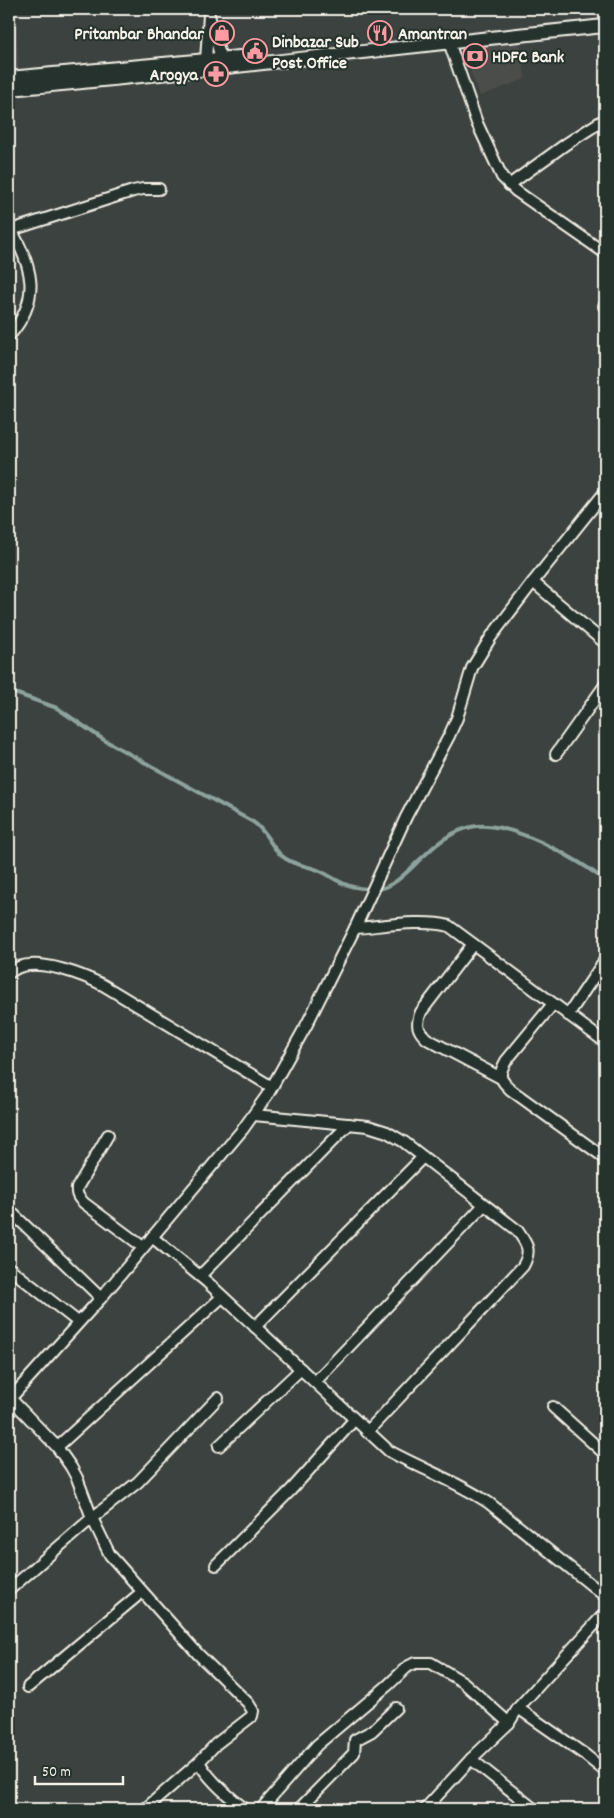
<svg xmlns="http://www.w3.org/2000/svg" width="614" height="1818" viewBox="0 0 614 1818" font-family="Dekko,sans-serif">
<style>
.built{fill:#4c4d4c}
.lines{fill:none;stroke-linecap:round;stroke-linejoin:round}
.stream{stroke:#8ea39e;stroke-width:4}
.minor-casing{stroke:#f4f1e8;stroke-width:14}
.tertiary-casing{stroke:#f4f1e8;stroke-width:16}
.minor{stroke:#26332d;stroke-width:10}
.tertiary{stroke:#26332d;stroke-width:12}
.labels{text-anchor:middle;stroke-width:4;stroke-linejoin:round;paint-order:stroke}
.poi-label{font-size:18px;font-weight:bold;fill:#f4f1e8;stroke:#26332d;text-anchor:start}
</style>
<rect width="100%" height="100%" fill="#3c423f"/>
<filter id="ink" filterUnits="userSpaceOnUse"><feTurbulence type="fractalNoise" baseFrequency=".02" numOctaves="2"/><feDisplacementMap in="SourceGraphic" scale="10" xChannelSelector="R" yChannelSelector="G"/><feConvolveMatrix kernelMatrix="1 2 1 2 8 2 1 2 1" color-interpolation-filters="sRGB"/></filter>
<g filter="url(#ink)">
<!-- built -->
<g class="built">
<path d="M9,9H16L19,71L9,72Z"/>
<path d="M520,41L525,79L480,96L461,49Z"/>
</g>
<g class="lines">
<!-- stream -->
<path class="stream" d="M9,691L57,708L104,740L253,822C266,830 270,846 282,856C293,866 308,865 320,871C329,875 338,882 347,885C355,888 369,889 377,889C395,888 413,865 426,854C438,842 454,831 471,827C505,818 580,859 605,881"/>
<defs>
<g id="minor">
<path d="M449,42L477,123L502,177L516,191L605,253"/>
<path d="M206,60L209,15L221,59"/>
<path d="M509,185L566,144L605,119"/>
<path d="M9,226C33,267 42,298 9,336"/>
<path d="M11,230L133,191L143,189H159"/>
<path d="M604,306L605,307"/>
<path d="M533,582L605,643"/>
<path d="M556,754L605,685"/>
<path d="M355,928C382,926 424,919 449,926L605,1042"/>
<path d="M473,944L421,1012C416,1024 417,1030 427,1039L501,1078"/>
<path d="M9,973C12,971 16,968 19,967C42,959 83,975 103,985L272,1087"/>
<path d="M553,1004L506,1061C498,1075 499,1079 511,1090L605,1158"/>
<path d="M568,1015L605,960"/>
<path d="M254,1115L368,1126L387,1132L404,1142L517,1230C527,1244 532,1250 523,1266L367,1432"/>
<path d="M108,1135L77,1188C76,1195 79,1198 84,1203L143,1247"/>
<path d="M9,1210L101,1298"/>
<path d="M152,1237L207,1282L389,1451C422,1469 458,1482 489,1503L605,1596"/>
<path d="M9,1268L78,1322"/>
<path d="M200,1276L349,1124"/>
<path d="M255,1327L423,1157"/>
<path d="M315,1382L484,1205"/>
<path d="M10,1398L57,1447L71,1467L77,1478L92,1518L110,1555L198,1654L248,1703L253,1711L252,1716L216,1744L199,1762C209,1780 229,1797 245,1809"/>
<path d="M9,1400L101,1298L243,1129L268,1094L307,1024L355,928L406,817L449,736L457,718L472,668L491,637L533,582L605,492"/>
<path d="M553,1407L605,1454"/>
<path d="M219,1446L301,1369"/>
<path d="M57,1447L222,1297"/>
<path d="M216,1565L291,1490L354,1420"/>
<path d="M9,1590L92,1518L138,1482L218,1398"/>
<path d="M28,1687L142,1592"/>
<path d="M518,1708L584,1754L605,1771"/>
<path d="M471,1759L534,1809"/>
<path d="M145,1809L199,1762"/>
<path d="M261,1809L317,1745L387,1686L407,1667L415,1663H431L463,1682L509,1723"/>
<path d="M299,1809L354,1753L355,1740L372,1731L396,1708"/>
<path d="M425,1809L471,1759L509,1723L518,1708L605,1613"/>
</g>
<g id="tertiary">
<path d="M9,78L240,57"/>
<path d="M9,89C208,71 406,46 605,26"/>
</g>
</defs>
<!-- minor casing -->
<use href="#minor" class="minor-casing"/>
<!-- tertiary casing -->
<use href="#tertiary" class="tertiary-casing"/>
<!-- minor -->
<use href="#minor" class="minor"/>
<!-- tertiary -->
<use href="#tertiary" class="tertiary"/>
</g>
</g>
<!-- icons -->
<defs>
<symbol id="shop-ring" viewBox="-11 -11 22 22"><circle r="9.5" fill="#26332d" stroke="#ff9aa2" stroke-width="1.5"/><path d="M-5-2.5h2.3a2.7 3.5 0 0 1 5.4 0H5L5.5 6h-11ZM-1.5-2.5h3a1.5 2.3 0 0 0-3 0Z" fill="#ff9aa2"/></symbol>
<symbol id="restaurant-ring" viewBox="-11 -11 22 22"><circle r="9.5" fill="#26332d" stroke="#ff9aa2" stroke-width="1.5"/><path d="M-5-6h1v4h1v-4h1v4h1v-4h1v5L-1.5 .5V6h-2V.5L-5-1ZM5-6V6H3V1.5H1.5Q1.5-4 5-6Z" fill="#ff9aa2"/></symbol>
<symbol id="civic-ring" viewBox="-11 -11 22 22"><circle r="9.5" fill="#26332d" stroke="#ff9aa2" stroke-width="1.5"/><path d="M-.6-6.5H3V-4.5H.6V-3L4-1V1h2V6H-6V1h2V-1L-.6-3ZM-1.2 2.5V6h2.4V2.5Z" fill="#ff9aa2"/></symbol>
<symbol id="bank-ring" viewBox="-11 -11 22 22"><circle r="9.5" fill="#26332d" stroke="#ff9aa2" stroke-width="1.5"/><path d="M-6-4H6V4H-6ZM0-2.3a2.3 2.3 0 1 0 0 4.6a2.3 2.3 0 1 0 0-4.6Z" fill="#ff9aa2"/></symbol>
<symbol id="pharmacy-ring" viewBox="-11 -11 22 22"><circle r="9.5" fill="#26332d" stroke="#ff9aa2" stroke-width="1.5"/><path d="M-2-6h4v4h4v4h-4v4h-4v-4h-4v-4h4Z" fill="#ff9aa2"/></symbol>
</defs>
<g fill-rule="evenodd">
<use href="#shop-ring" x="208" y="19" width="28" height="28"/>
<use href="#restaurant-ring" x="366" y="19" width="28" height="28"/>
<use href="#civic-ring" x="241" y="37" width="28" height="28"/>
<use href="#bank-ring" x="461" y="42" width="28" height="28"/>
<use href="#pharmacy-ring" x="202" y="60" width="28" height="28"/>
</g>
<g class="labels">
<!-- poi labels -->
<g class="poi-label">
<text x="204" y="39" text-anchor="end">Pritambar Bhandar</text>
<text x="398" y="39">Amantran</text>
<text x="272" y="47">Dinbazar Sub<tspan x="272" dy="21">Post Office</tspan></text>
<text x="492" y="62">HDFC Bank</text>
<text x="198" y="80" text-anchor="end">Arogya</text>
</g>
</g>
<!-- margin -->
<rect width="614" height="1818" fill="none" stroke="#26332d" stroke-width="30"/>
<rect x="15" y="15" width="584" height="1788" fill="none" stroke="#f4f1e8" stroke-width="2" filter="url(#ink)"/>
<!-- scale -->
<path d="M35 1776v8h88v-8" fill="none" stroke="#f4f1e8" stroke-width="2.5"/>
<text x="42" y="1776" font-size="15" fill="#f4f1e8" stroke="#26332d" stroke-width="4" paint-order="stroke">50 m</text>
</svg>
